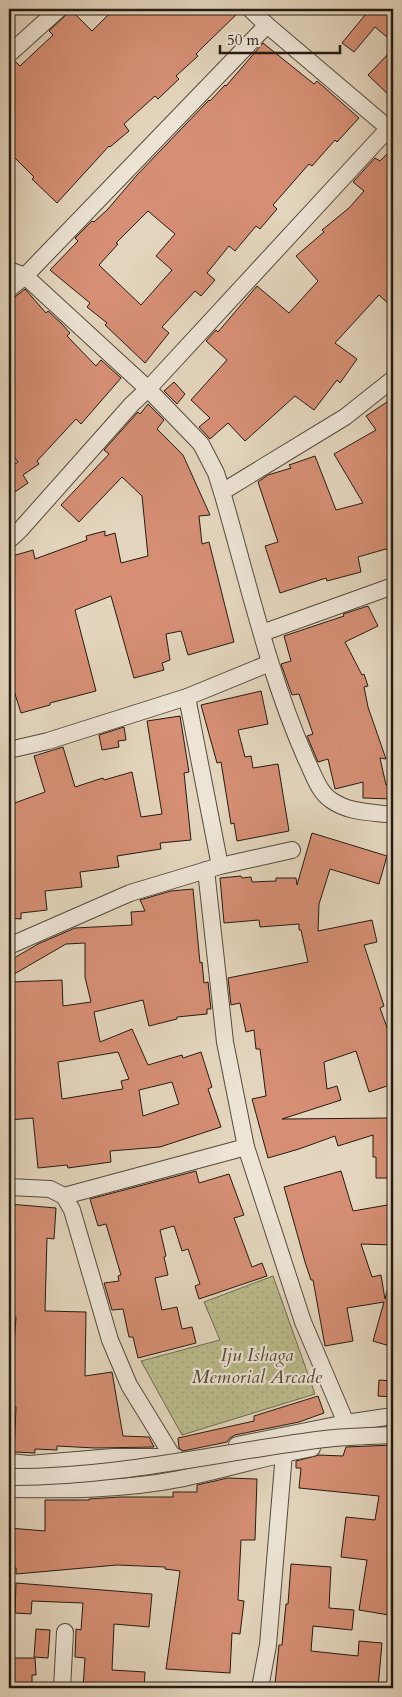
<svg xmlns="http://www.w3.org/2000/svg" width="402" height="1697" viewBox="0 0 402 1697" font-family="Cardo,serif">
<style>
.park{fill:url(#park-dots);stroke:#706c50}
.building{fill:#d68f75;stroke:#241b12;fill-rule:evenodd}
.lines{fill:none;stroke-linecap:round;stroke-linejoin:round}
.minor-casing{stroke:#544a3d;stroke-width:18}
.minor{stroke:#ede4d5;stroke-width:16}
.minor-bridge-casing{stroke:#544a3d;stroke-width:18;stroke-linecap:butt}
.minor-bridge{stroke:#ede4d5;stroke-width:16}
.labels{text-anchor:middle;stroke-width:4.5;stroke-linejoin:round;paint-order:stroke}
.park-label{font-size:19px;font-style:italic;fill:#514b37;stroke:#ede4d5}
</style>
<defs>
<pattern id="park-dots" width="8" height="8" patternUnits="userSpaceOnUse" patternTransform="scale(1.25)"><rect width="8" height="8" fill="#bbbc8d"/><path d="M2 2h.1M6 6h.1" fill="none" stroke="#a1a179" stroke-width="1.8" stroke-linecap="round"/></pattern>
</defs>
<rect width="100%" height="100%" fill="#e4d6be"/>
<filter id="stains"><feTurbulence type="fractalNoise" baseFrequency=".004" numOctaves="4"/><feColorMatrix values="0 0 0 0 .2 0 0 0 0 .09 0 0 0 0 .02 0 0 0 .5 -.17"/></filter>
<radialGradient id="worn" r=".72"><stop offset=".6" stop-color="#630" stop-opacity="0"/><stop offset="1" stop-color="#630" stop-opacity=".3"/></radialGradient>
<!-- park -->
<path class="park" d="M273,1276L315,1394L182,1435L141,1361L220,1340L204,1302Z"/>
<!-- building -->
<g class="building">
<path d="M114,9H240V11L207,43L196,54L198,56L176,76L179,79L158,99L155,96L124,124L129,131L110,147L109,146L57,203L32,179L34,177L9,152V64L16,62L20,66L53,35L49,31L71,10L92,31Z"/>
<path d="M370,9H393V42L375,27L354,52L342,43Z"/>
<path d="M263,43L314,84L317,81L359,118L337,142L335,140L312,166L309,164L273,205L277,209L260,229L256,226L235,251L229,246L207,273L215,280L201,296L195,291L162,327L169,333L145,363L105,325L107,323L87,307L90,303L50,270L78,241L75,238L92,221L94,222L108,209L137,175L209,100L210,101L225,85L226,86ZM148,211L175,234L156,256L172,270L141,305L99,265L118,244L116,243Z"/>
<path d="M393,49V99L368,75Z"/>
<path d="M393,148V308L379,295L335,343L357,359L340,383L337,380L314,410L295,396L245,441L228,423L210,439L199,427L210,418L191,400L227,360L206,341L216,330L218,332L257,286L289,313L318,281L296,256L324,232L322,230L349,208L364,191L353,182L375,158L380,161Z"/>
<path d="M25,289L46,313L48,311L61,323L70,333L67,336L96,366L101,360L121,378L81,424L76,419L37,461L39,464L23,475L28,483L9,496V455L15,464L18,462L9,450V299L15,297Z"/>
<path d="M174,382L185,394L177,404L164,391Z"/>
<path d="M393,398V547L358,557L361,572L327,581L326,578L280,593L265,546L278,542L258,482L268,475L291,468L289,465L315,456L336,510L363,503L334,454L376,430L366,416Z"/>
<path d="M148,404L164,420L157,429L183,455L210,515L199,516L202,544L209,542L234,642L188,655L181,631L166,634L170,660L162,663L164,670L134,678L111,596L75,610L96,691L50,703V705L21,713L9,675V587L12,586L9,574V557L33,550L35,559L87,540L86,536L105,531V536L115,533L121,563L148,556L142,496L122,477L79,522L61,505L109,454L104,450L138,412L140,414Z"/>
<path d="M368,606L378,626L345,642L362,675L364,674L368,686L364,687L368,707L386,759L380,758L386,785H392V799L363,798V782L335,789L328,759L318,762L307,736L313,734L299,694L292,695L281,664L291,661L284,636L344,616L343,614Z"/>
<path d="M261,691L268,724L238,730L245,757L251,756L253,768L278,764L289,831L237,841L234,823L231,824L221,762L217,763L201,705Z"/>
<path d="M180,716L189,772L184,773L191,840L160,843L161,849L117,856L119,867L80,872L82,887L45,891L47,910L21,913V919L9,918V805L45,792L34,756L63,747L75,787L103,778L104,780L132,772L141,817L162,814L147,721Z"/>
<path d="M124,727L126,740L118,741L119,747L102,750L99,735Z"/>
<path d="M312,833L387,856L379,884L330,869L319,904L318,931L372,920L377,942L364,945L384,1006L380,1008L391,1039L387,1040L393,1060V1084L369,1092L356,1051L324,1062L327,1089L337,1086L341,1100L282,1119L393,1118V1178H376V1157H373V1135L338,1146L335,1136L299,1149L268,1158L252,1099L266,1096L260,1049H256L254,1030L246,1032L240,1003L231,1005L228,978L308,962L301,930H299V924L260,927L259,920L224,923L220,878L241,876L242,878L251,877L252,882L276,881V878H296L297,885Z"/>
<path d="M193,889L200,963L202,962L204,983L208,982L211,1009H207V1014L177,1017V1019L149,1026L143,1000L94,1012L100,1042L132,1029L148,1065L182,1055L183,1058L201,1052L212,1087L208,1089L221,1127L160,1147L110,1151L111,1162L68,1168L67,1165L38,1168L33,1118L9,1120V1016H12L11,982L62,980L63,1006L91,1002L85,977V943L66,944L9,977V961L38,944L75,928L132,925L131,912L145,911L140,900L171,891ZM118,1052L129,1079L121,1081L123,1089L62,1099L58,1062ZM172,1082L179,1104L143,1116L139,1090Z"/>
<path d="M196,1171L199,1183L229,1174L244,1215L234,1218L252,1267L262,1263L267,1276L199,1299L195,1286L200,1284L188,1249L182,1251L174,1226L160,1230L166,1256L164,1257L168,1275L155,1278L162,1310L177,1307L182,1329L192,1327L196,1343L138,1358L133,1337H129L123,1309L112,1310L104,1283L119,1281L118,1276L121,1275L106,1224L98,1226L90,1199Z"/>
<path d="M341,1171L353,1211L393,1204V1245L361,1244L372,1277L381,1275L385,1299L389,1284H393V1347L373,1341L384,1302L347,1308L353,1341L325,1346L313,1280H311L305,1262L284,1187Z"/>
<path d="M9,1204L56,1208L54,1239L47,1238L45,1311L86,1312L85,1376L112,1372L123,1436L149,1437L154,1447L95,1448L57,1446V1450L35,1449V1453L14,1452L16,1407H9V1375H12L16,1317H9Z"/>
<path d="M379,1380L393,1381V1397L378,1396Z"/>
<path d="M318,1396L324,1413L299,1422L235,1435L230,1438L227,1442L183,1451L179,1448L178,1438L254,1421V1416Z"/>
<path d="M393,1445V1591L389,1615L359,1610L367,1560L341,1557L346,1517L375,1520L379,1496L299,1488L301,1468H296V1461L319,1455L343,1456L346,1447Z"/>
<path d="M228,1478L257,1479L255,1540H241L238,1600L244,1601L240,1634L232,1633L230,1673L166,1669L180,1571L165,1569V1567L117,1565L16,1574V1568L9,1567V1528L45,1531V1500H89V1499L120,1497H173V1492H197V1485Z"/>
<path d="M291,1564L331,1567L329,1608L354,1610L352,1630L313,1626L311,1651L358,1656L359,1641L382,1643L378,1688H321L275,1684L279,1645H282L286,1604H288Z"/>
<path d="M16,1583L152,1594L149,1627L114,1624L112,1670L145,1672L144,1688H83L85,1658L75,1657L76,1629L81,1630L83,1603L32,1601L31,1614L15,1613Z"/>
<path d="M36,1629L50,1630L48,1658L34,1657Z"/>
<path d="M9,1658H35L36,1675H32V1688H9Z"/>
</g>
<g class="lines">
<defs>
<g id="minor">
<path d="M250,9L267,25L393,132"/>
<path d="M9,54L59,9"/>
<path d="M9,270L25,276L148,389L201,444L216,473L222,492C248,581 268,673 306,759C313,773 318,791 331,800C349,813 372,812 393,815"/>
<path d="M9,289L25,276L267,25"/>
<path d="M222,492L345,417L393,379"/>
<path d="M9,540L20,530L132,404L148,389L389,128"/>
<path d="M262,633L393,586"/>
<path d="M187,697L220,866"/>
<path d="M9,750L48,741L187,697L270,663"/>
<path d="M206,870L225,1042L246,1147L303,1322L346,1423"/>
<path d="M9,946L130,893L220,866L292,850"/>
<path d="M9,1187L50,1189L64,1196L72,1210L110,1340L129,1385L173,1457"/>
<path d="M64,1196L246,1147"/>
<path d="M237,1445L346,1423L393,1416"/>
<path d="M9,1462L29,1464L113,1457H176"/>
<path d="M9,1489C65,1490 124,1490 179,1479C224,1470 267,1456 312,1448"/>
<path d="M62,1688L65,1632"/>
<path d="M260,1688L268,1645L284,1453"/>
</g>
</defs>
<!-- minor casing -->
<use href="#minor" class="minor-casing"/>
<!-- minor -->
<use href="#minor" class="minor"/>
<defs>
<path id="minor-bridge" d="M9,1477C116,1478 219,1452 325,1439C348,1436 371,1436 393,1435"/>
</defs>
<!-- minor-bridge casing -->
<use href="#minor-bridge" class="minor-bridge-casing"/>
<!-- minor-bridge -->
<use href="#minor-bridge" class="minor-bridge"/>
</g>
<g class="labels">
<!-- park labels -->
<g class="park-label">
<text x="257" y="1361">Iju Ishaga<tspan x="257" dy="22">Memorial Arcade</tspan></text>
</g>
</g>
<!-- margin -->
<rect width="402" height="1697" fill="none" stroke="#e4d6be" stroke-width="30"/>
<rect x="10" y="10" width="382" height="1677" fill="none" stroke="#241b12" stroke-width="2.5"/>
<rect x="15" y="15" width="372" height="1667" fill="none" stroke="#241b12"/>
<!-- scale -->
<path d="M220 45v8h120v-8" fill="none" stroke="#241b12" stroke-width="2.5"/>
<text x="227" y="45" font-size="15" fill="#241b12" stroke="#ede4d5" stroke-width="4" paint-order="stroke">50 m</text>
<rect width="100%" height="100%" filter="url(#stains)"/>
<rect width="100%" height="100%" fill="url(#worn)"/>
</svg>
